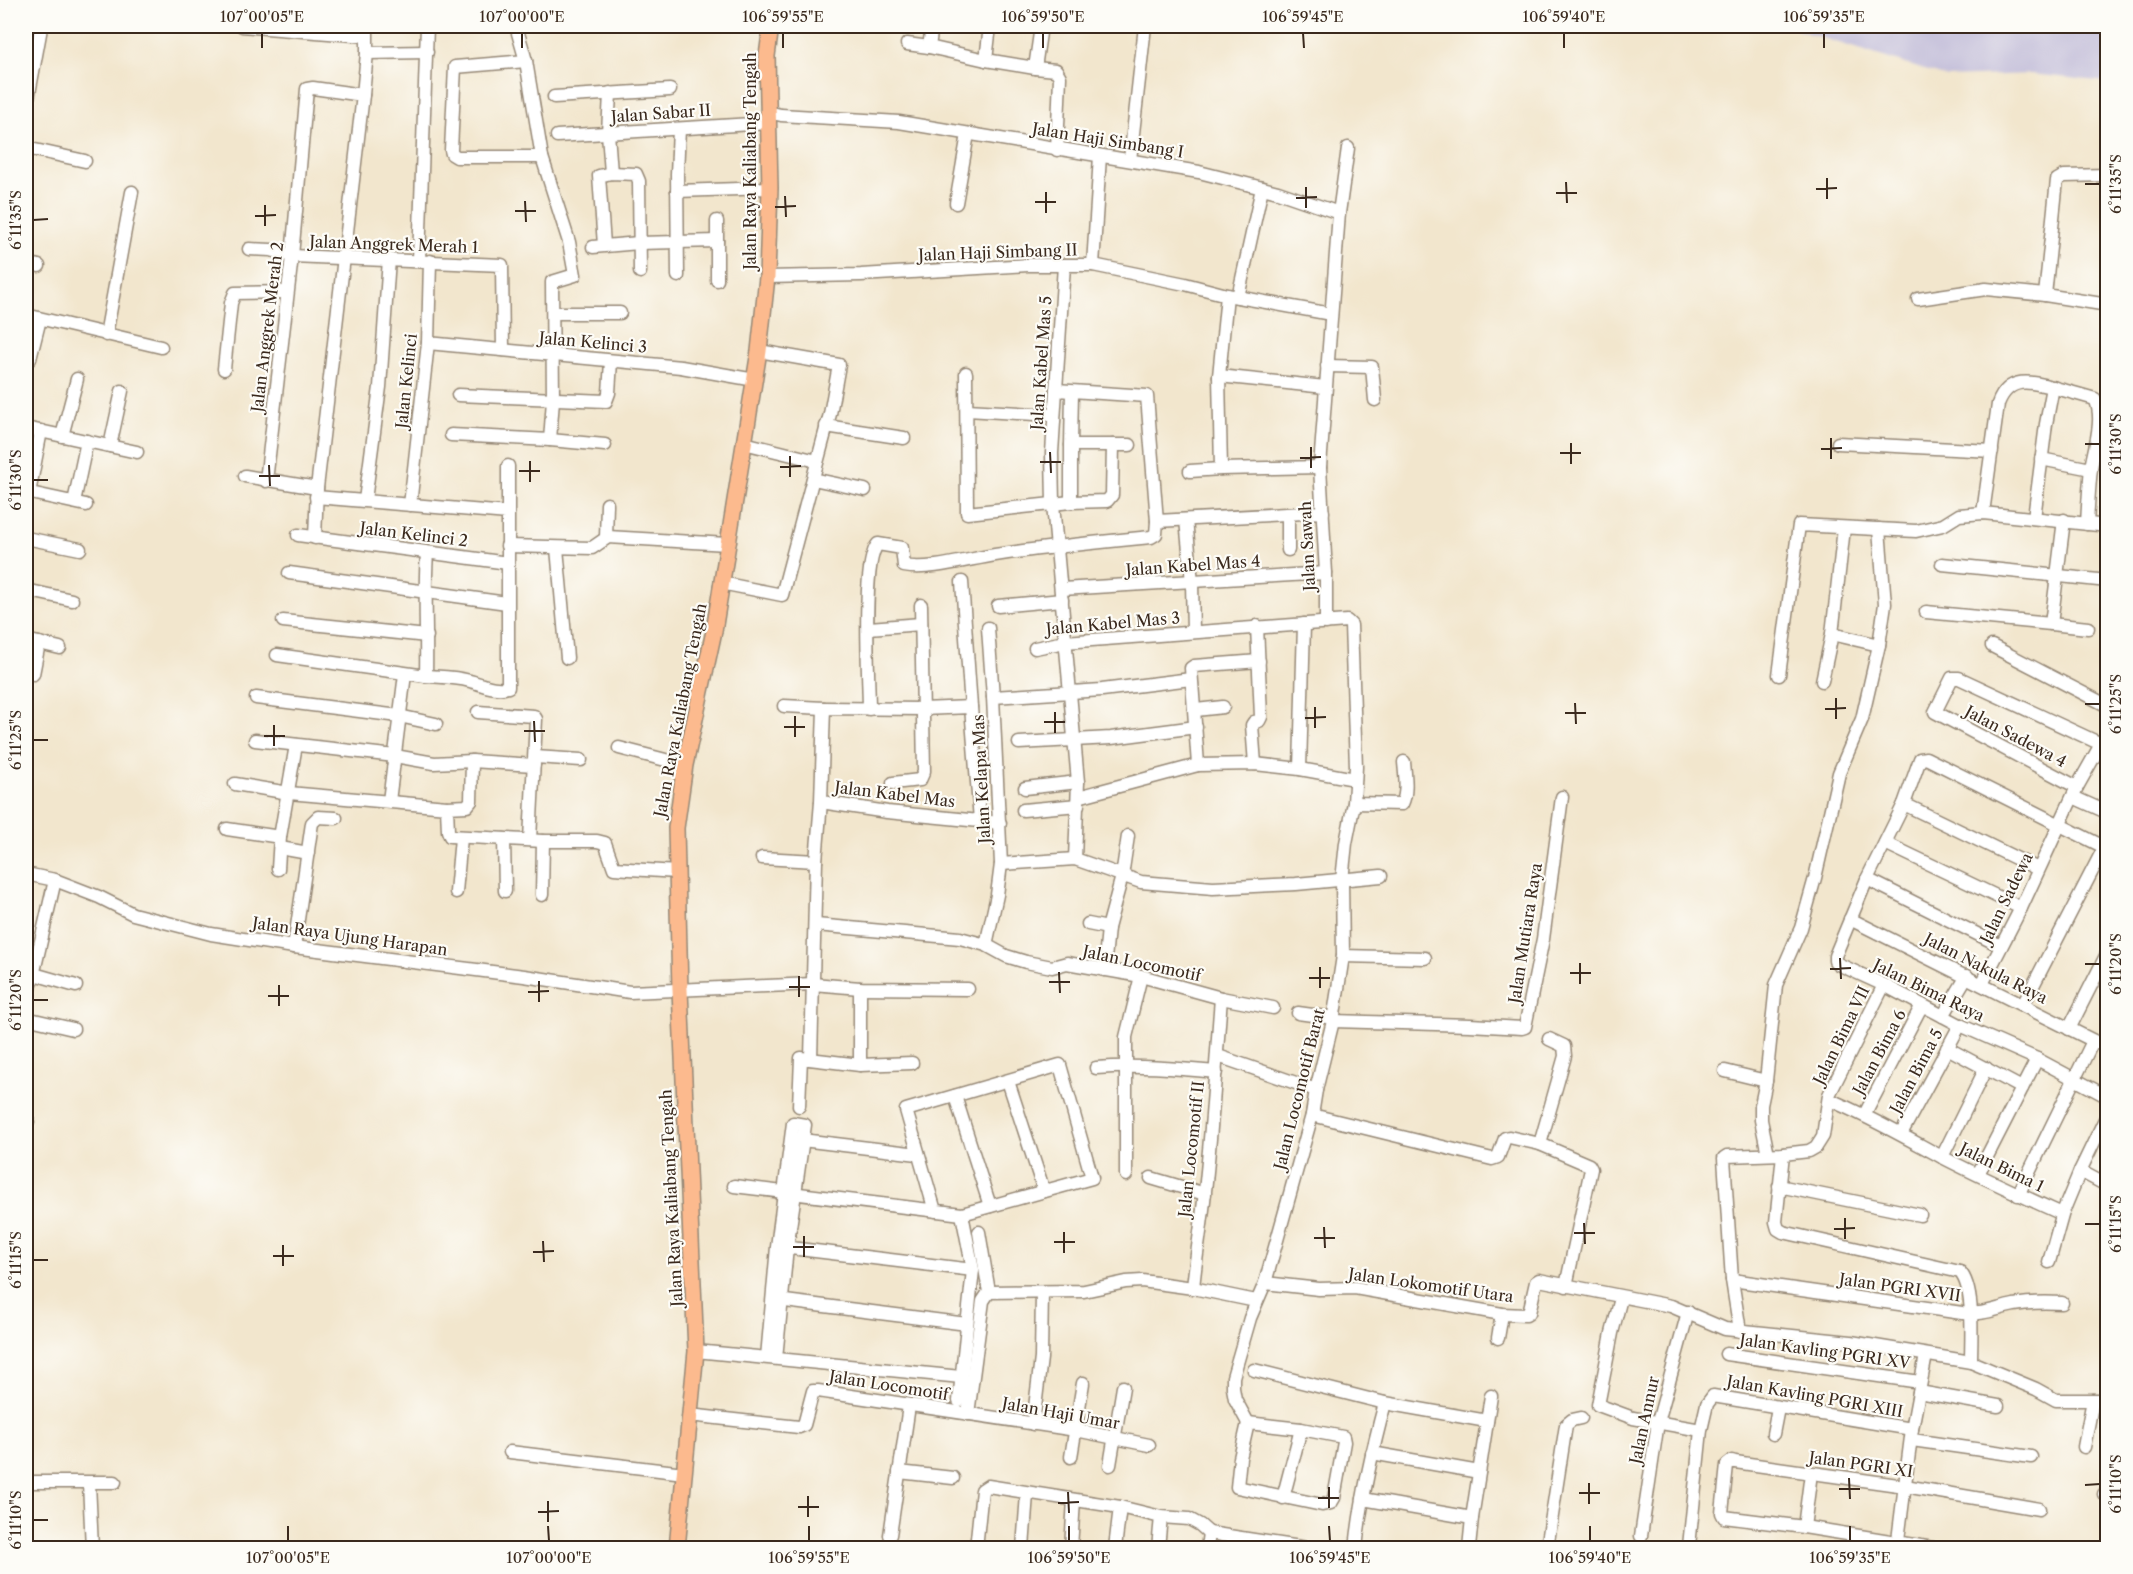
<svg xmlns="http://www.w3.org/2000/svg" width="2133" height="1574" viewBox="0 0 2133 1574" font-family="'Libre Caslon Text',serif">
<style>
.industrial{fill:#c5c0da}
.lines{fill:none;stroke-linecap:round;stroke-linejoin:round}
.minor-casing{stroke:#968876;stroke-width:15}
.major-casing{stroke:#968876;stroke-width:18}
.minor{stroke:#fff;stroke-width:12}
.major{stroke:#fcba8e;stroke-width:15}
.ticks{fill:none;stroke:#3b2a1e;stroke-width:2}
.labels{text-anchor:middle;stroke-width:4.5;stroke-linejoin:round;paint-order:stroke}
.street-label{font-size:16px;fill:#3b2a1e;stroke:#fdfcf7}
.neatline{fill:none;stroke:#3b2a1e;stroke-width:2}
.ticks-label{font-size:15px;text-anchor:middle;fill:#3b2a1e}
</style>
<rect width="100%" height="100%" fill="#fdfcf7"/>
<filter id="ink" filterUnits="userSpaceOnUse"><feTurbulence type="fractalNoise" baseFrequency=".0167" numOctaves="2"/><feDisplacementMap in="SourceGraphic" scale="12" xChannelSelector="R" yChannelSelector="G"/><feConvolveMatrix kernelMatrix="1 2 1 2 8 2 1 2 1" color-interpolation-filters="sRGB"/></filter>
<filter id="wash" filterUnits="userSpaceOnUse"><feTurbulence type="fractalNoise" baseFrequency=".008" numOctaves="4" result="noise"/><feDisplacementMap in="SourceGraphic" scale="24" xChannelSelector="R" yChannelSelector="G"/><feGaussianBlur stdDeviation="1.35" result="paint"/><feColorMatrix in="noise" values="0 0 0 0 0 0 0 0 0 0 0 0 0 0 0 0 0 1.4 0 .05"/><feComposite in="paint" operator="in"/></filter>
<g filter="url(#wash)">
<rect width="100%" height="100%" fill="#f2e6cd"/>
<!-- industrial -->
<path class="industrial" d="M1785,26H2107V82L2031,74L1947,77Z"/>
</g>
<g filter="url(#ink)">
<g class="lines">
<defs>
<g id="minor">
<path d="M242,26L366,36"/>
<path d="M516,26L526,61L542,157L569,242L575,275L552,282L553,400L550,440"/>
<path d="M932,26L929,47L986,60L1035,68L1041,26"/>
<path d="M907,44L929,47"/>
<path d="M367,53L427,52"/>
<path d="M986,60L990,26"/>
<path d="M526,61L455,67L451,150L452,154L457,157H542"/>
<path d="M1035,68L1056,70L1060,77L1057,150"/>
<path d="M610,93L608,133L611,173"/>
<path d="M554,97L670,90"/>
<path d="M26,110L41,28"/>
<path d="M767,112L781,115L899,122L1199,172L1278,192L1339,213L1320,467L1326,573V623"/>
<path d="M557,136L768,123"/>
<path d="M26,148L85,161"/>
<path d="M1130,160L1145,26"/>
<path d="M677,191L770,188"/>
<path d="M956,203L968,134"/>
<path d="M1339,213L1348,148"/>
<path d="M717,221V280"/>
<path d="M604,245L599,176L611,173L636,174L639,181L640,272"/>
<path d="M593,247L639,243L717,241"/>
<path d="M249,249L271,250L292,256L502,265L503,350"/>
<path d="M419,260L427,26"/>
<path d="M26,263L39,266"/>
<path d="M1064,265L1052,453L1053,504L1078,782L1075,859"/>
<path d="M1093,265L1100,156"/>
<path d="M678,276L677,174L679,129"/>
<path d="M767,277L861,275L1028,265H1093L1185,284L1227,295L1331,314"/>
<path d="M1227,295L1219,376L1221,469L1320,467"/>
<path d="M2045,295L2057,180L2064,176L2108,175"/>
<path d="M1238,297L1262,188"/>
<path d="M1918,299L1986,289L2045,295L2108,305"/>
<path d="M553,313H620"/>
<path d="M26,315L161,347"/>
<path d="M106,335L132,192"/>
<path d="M428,343L681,367L755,380"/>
<path d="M30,359L40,319"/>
<path d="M1327,366L1372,367L1375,400"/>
<path d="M224,369L231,303L235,293L287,292"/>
<path d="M966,373L967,513L1071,502L1107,501L1112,495L1113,445"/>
<path d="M1219,376L1325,387"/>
<path d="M1056,390L1147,396L1157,521"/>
<path d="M1072,392L1071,445H1130"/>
<path d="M458,395L606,401L609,393L611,361"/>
<path d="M967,410L1053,415"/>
<path d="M826,426L904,438"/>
<path d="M26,428L137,452"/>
<path d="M451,435L550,440L605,445"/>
<path d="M62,436L77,379"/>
<path d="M744,443L817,461"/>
<path d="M1838,443L1992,451"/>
<path d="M110,446L122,391"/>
<path d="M2041,459L2091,469"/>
<path d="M1190,471L1221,469"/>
<path d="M245,476L317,488"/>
<path d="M813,479L865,490"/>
<path d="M266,481L292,256L307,89L313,88L363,95"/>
<path d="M26,492L86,505"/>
<path d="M29,493L41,431"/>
<path d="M316,497L508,513V687C495,691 482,684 470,681C456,677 440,677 426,676"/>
<path d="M365,500L380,387L389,259"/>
<path d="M74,502L87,441"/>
<path d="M1071,502V445"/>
<path d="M410,505L428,343L430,261"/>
<path d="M508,513V466"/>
<path d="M1983,513L1998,404C2010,371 2038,384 2063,390C2074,393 2085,396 2095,399C2105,418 2094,448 2091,468C2089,487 2088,505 2087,524"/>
<path d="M1288,514V550"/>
<path d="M2034,518L2046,424L2053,387"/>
<path d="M1186,520L1192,582L1193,632"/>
<path d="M298,535L508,563"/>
<path d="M26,538L80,549"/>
<path d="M315,538L317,488L363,95L367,53V26"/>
<path d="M606,538L607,504"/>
<path d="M507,546L592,548L608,537L727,544"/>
<path d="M557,548L567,658"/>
<path d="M1942,564L2108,581"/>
<path d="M289,573L507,603"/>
<path d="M962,582L971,707"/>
<path d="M721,583L782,595L830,414L839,365L759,351"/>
<path d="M1062,589L1326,573"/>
<path d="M26,590L72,600"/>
<path d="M998,606L1062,600"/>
<path d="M1926,612L2051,624L2064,520"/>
<path d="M283,621L427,636"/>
<path d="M2051,624L2088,628"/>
<path d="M869,628L921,624"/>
<path d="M1832,634L1879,645"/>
<path d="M26,640L60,648"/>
<path d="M1992,646L2108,706"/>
<path d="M1035,648L1065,642L1347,621L1351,625L1356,767L1354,803L1346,843L1342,880L1343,956L1333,1021L1316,1090L1312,1115L1265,1283L1250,1318L1233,1377V1388L1235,1399L1248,1423"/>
<path d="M277,655L426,676C427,634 424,594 427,553"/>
<path d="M33,674L39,643"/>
<path d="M1779,675L1799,525L1916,531L1943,525L1959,515L1983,513L2108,526"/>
<path d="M1822,681L1832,634L1844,528"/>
<path d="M993,697L1102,690L1191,679"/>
<path d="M256,698L399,716L436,724"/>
<path d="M784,706L824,708"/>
<path d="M869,709C869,680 861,561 878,544L902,548L904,566C929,571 969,559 995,555C1047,547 1099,542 1151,537L1156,534L1157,521L1323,512"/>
<path d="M1196,710L1223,707"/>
<path d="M478,712L534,716L536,719L530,840"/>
<path d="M255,740L395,756L434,763L472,761L534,765"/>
<path d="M1019,743L1111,738L1196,727"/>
<path d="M619,748L685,765"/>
<path d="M535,757L581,760"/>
<path d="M1255,764L1252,725L1254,722L1259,721L1261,717L1257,626"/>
<path d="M1198,765L1191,668L1194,666L1259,661"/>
<path d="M1300,769L1304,624"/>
<path d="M893,783L920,780L924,771L921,605"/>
<path d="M235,784L289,793L447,807L467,806L471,801L472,761"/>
<path d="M2077,787L1935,712L1952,678H1959L2101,744"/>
<path d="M1025,788L1078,782"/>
<path d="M1078,797L1198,765L1255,764L1300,769L1355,779"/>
<path d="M2073,797L2104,811"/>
<path d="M389,801L405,674"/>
<path d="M821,802L887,812L1000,823"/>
<path d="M1354,803L1402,804C1408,792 1405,775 1404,762"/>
<path d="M1904,804L2038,869"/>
<path d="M447,807L448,831L450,836L543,841H597L605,843L614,868L677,872"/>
<path d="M1023,810L1078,805"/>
<path d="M227,829L280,837"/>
<path d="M504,839L505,891"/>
<path d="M1885,843L2021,908"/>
<path d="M280,848L308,853"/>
<path d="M2108,849L1926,758L1920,759L1904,804L1867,879L1835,956V961L1838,964L1884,985L1960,1025L2037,1059L2108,1097"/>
<path d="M762,858L816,861"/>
<path d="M1001,864L1075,859L1141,882L1213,888L1296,884L1381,876"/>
<path d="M278,869L280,837L296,745"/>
<path d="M26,874L55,880L99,897L133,914L211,934L294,947L524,976L630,992L813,984L860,988L968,989"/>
<path d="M1867,879L2001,946"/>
<path d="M456,892L461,838"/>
<path d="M542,895L543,841"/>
<path d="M1850,919L2108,1048"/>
<path d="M1088,924L1108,928"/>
<path d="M816,925L960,938L986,945L1006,956L1026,962L1052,967L1067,963L1141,976L1221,998L1273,1008"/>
<path d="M986,945L997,895L1001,864L993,697L988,628"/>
<path d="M294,947L312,823L318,817L336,818"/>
<path d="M1343,956L1425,958"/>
<path d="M1104,970L1108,928L1122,876L1128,836"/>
<path d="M27,972L76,986"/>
<path d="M1982,984L2021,908L2077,787L2108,732"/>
<path d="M860,988V1065"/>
<path d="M2023,1005L2104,848"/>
<path d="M26,1006L55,880"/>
<path d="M1298,1013L1334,1018"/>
<path d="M1943,1016L1967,976"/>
<path d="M26,1018L73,1029"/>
<path d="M1333,1021L1470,1025L1522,1028L1525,1027L1543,939L1562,797"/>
<path d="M2069,1029L2108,952"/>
<path d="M1947,1048L2022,1088"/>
<path d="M1218,1056L1316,1090"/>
<path d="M811,1059L816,861L821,802L824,708L922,709L971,707L980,820"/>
<path d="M1096,1068C1136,1065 1175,1068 1216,1072"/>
<path d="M1725,1071L1766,1081"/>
<path d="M1008,1081L1044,1191"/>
<path d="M955,1096L990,1206"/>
<path d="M1830,1100C1868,1116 1903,1136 1940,1156C1979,1176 2020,1195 2060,1213L2063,1212"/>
<path d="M799,1106L801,1058L860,1065L912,1063"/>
<path d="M1865,1114L1922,1005"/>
<path d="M1312,1115L1492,1159L1498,1157L1505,1138L1509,1137L1540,1144L1589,1165L1591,1169L1566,1286"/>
<path d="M26,1118L28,1121"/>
<path d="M1901,1134L1960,1025"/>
<path d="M802,1140L918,1154"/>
<path d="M1540,1144L1565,1056L1564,1046L1549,1039"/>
<path d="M1768,1154L1761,1120V1105L1766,1081L1776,985L1801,928L1815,878L1839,773L1862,719L1879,645L1885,604L1879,529"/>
<path d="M1783,1154L1776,1222L1778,1229L1783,1232L1960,1272C1975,1288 1971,1340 1971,1362"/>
<path d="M1942,1157L1986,1068"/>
<path d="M2080,1171L2108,1186"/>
<path d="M1978,1174L2037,1059"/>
<path d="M1126,1175V1037L1141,976"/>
<path d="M1151,1178L1205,1194"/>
<path d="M734,1186L962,1214L1092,1178L1060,1065L906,1110L935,1211"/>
<path d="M1779,1186L1920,1215"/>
<path d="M2018,1195L2093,1041"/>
<path d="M979,1232L989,1292"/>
<path d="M782,1247L973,1270"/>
<path d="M2049,1262L2063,1212L2080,1171L2108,1113"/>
<path d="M1732,1280L1962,1313C1985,1315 1994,1309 2014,1305C2031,1302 2046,1302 2062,1303"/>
<path d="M1265,1283L1319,1289L1355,1288L1502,1314L1526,1315L1529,1313L1536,1282L1539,1280L1671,1306L1725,1329L1851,1342L1971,1362L2036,1389L2056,1400H2108"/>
<path d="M1193,1288C1196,1255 1202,1224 1205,1191C1212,1127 1216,1062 1221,998"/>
<path d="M1621,1298L1612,1333L1598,1405L1633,1418L1701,1430"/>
<path d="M777,1300L967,1324"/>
<path d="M1740,1331L1732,1280L1724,1158L1727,1156L1783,1154L1809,1151L1816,1147L1823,1136L1829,1095L1884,985"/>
<path d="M1498,1338L1502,1314"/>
<path d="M696,1351L961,1377"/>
<path d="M1726,1354L1920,1382"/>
<path d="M767,1357L777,1247L793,1123L805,1125L787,1248L776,1358"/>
<path d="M1254,1370L1385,1403L1487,1421"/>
<path d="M1919,1392L1998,1406"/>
<path d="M959,1401L973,1270L962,1214"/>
<path d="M968,1414L983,1301L989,1292L1084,1291L1126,1282L1142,1281L1193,1288L1256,1301"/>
<path d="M689,1415L799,1427L804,1425L813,1391H818L1076,1430L1149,1445"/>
<path d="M1248,1423L1301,1429L1343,1437L1344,1442L1334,1498L1331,1503L1322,1505L1237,1487L1240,1458Z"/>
<path d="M1033,1424L1041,1358L1042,1292"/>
<path d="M1773,1434L1778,1408"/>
<path d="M1912,1440L2031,1457"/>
<path d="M2084,1447L2093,1400"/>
<path d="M510,1452L684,1473"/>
<path d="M1372,1453L1479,1472"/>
<path d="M1071,1457L1083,1383"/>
<path d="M1110,1465L1123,1387"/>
<path d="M899,1472L953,1478"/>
<path d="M34,1482H115"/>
<path d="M89,1483L92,1548"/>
<path d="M2104,1494H2108"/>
<path d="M1283,1498L1301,1429"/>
<path d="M1363,1499L1472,1518"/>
<path d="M1804,1527L1811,1473"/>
<path d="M1209,1533L1307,1548"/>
<path d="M890,1535L909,1406"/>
<path d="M1641,1536L1658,1422L1688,1312"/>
<path d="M1689,1546L1701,1430L1707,1404L1713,1396L1912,1429"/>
<path d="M976,1548L982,1490L988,1486L1120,1507L1161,1517L1189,1519L1200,1525L1209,1533"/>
<path d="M1023,1548L1027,1494"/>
<path d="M1071,1548L1074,1500"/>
<path d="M1115,1548L1120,1507"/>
<path d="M1158,1548L1161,1517"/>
<path d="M1207,1548L1209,1533"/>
<path d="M1356,1548C1361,1499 1372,1451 1385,1403"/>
<path d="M1469,1548L1472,1518L1491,1396"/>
<path d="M1547,1548L1566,1425L1572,1420L1581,1418"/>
<path d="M1897,1548L1912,1429L1926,1355"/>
<path d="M1933,1548L1804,1527L1724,1517L1722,1513L1727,1465L1732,1461L1735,1462L1905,1486L2039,1509"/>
</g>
<path id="major" d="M677,1548L696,1351L680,990L676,828L685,765L714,631L759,351L767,277L770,188L767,56L771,26"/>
</defs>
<!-- minor casing -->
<use href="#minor" class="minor-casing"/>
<!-- major casing -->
<use href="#major" class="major-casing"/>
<!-- minor -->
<use href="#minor" class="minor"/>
<!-- major -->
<use href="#major" class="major"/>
</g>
</g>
<!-- ticks -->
<path class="ticks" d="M262,33V48M522,33V48M783,33V48M1043,33V48M1303,33L1304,48M1564,33V48M1824,33V48M1827,178V199M1566,182L1567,203M2085,184H2100M1306,187V208M1816,189L1837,188M1046,192V213M1556,193H1577M785,196L786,217M1296,198L1317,197M525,201L526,222M1035,202H1056M265,205V226M775,207L796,206M515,211H536M255,216L276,215M33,220L48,219M1831,438V459M1571,443V464M2085,444H2100M1311,447V468M1821,449L1842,448M1050,452L1051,473M1560,453H1581M790,456V477M1300,458L1321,457M530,461V482M1040,462H1061M269,465L270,486M780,467L801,466M519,471H540M259,476H280M33,480H48M1836,698V719M1575,703L1576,724M2085,704H2100M1315,707V728M1825,709L1846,708M1055,712V733M1565,713H1586M795,716V737M1305,718L1326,717M534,721L535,742M1044,722H1065M274,725V746M784,727H805M524,731H545M264,736H285M33,740H48M1840,958L1841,979M1580,963V984M2085,964H2100M1320,967V988M1830,969L1851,968M1059,972L1060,993M1570,973H1591M799,976V997M1309,978H1330M539,981V1002M1049,982H1070M279,985V1006M789,987H810M528,992L549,991M268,996H289M33,1000H48M1845,1218V1239M1584,1223L1585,1244M2085,1224H2100M1324,1227L1325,1248M1834,1229L1855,1228M1064,1232V1253M1574,1233H1595M804,1236V1257M1314,1238H1335M543,1241L544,1262M1054,1242H1075M283,1245V1266M793,1247H814M533,1252L554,1251M273,1256H294M33,1260H48M1849,1478L1850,1499M1589,1483V1504M2085,1485L2100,1484M1329,1487V1508M1839,1489H1860M1068,1492L1069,1513M1579,1493H1600M808,1496V1517M1318,1498H1339M548,1501V1522M1058,1503L1079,1502M798,1507H819M538,1512L559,1511M33,1520H48M288,1526V1541M548,1526L549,1541M809,1526V1541M1069,1526V1541M1329,1526L1330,1541M1590,1526V1541M1850,1526V1541"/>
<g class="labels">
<!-- street labels -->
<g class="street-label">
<text transform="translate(661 113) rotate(-4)" y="6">Jalan Sabar II</text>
<text transform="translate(1108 140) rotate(9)" y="6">Jalan Haji Simbang I</text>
<text transform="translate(750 161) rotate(-90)" y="6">Jalan Raya Kaliabang Tengah</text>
<text transform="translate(394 244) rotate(2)" y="6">Jalan Anggrek Merah 1</text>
<text transform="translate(998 252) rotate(-2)" y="6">Jalan Haji Simbang II</text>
<text transform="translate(267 327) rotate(-83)" y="6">Jalan Anggrek Merah 2</text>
<text transform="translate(593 342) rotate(5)" y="6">Jalan Kelinci 3</text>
<text transform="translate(1041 363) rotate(-86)" y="6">Jalan Kabel Mas 5</text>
<text transform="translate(406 381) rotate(-84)" y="6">Jalan Kelinci</text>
<text transform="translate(414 534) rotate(7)" y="6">Jalan Kelinci 2</text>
<text transform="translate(1307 546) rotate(-93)" y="6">Jalan Sawah</text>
<text transform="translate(1193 565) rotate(-4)" y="6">Jalan Kabel Mas 4</text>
<text transform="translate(1113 623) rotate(-5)" y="6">Jalan Kabel Mas 3</text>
<text transform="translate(680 710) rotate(-79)" y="6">Jalan Raya Kaliabang Tengah</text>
<text transform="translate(2016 736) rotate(28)" y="6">Jalan Sadewa 4</text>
<text transform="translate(981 779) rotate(-93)" y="6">Jalan Kelapa Mas</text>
<text transform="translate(895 794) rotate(7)" y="6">Jalan Kabel Mas</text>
<text transform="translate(2006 898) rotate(-64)" y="6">Jalan Sadewa</text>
<text transform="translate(1525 933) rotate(-81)" y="6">Jalan Mutiara Raya</text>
<text transform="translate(350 936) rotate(8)" y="6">Jalan Raya Ujung Harapan</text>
<text transform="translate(1142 963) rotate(12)" y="6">Jalan Locomotif</text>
<text transform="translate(1986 968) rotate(27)" y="6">Jalan Nakula Raya</text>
<text transform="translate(1929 990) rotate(26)" y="6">Jalan Bima Raya</text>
<text transform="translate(1841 1035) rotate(-64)" y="6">Jalan Bima VII</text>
<text transform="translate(1879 1052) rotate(-62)" y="6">Jalan Bima 6</text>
<text transform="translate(1916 1071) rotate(-62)" y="6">Jalan Bima 5</text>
<text transform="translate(1299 1089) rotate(-76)" y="6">Jalan Locomotif Barat</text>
<text transform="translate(1191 1149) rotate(-84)" y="6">Jalan Locomotif II</text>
<text transform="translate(2002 1167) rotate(26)" y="6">Jalan Bima 1</text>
<text transform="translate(671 1198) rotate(-93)" y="6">Jalan Raya Kaliabang Tengah</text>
<text transform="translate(1431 1285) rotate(8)" y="6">Jalan Lokomotif Utara</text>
<text transform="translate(1900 1287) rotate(8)" y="6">Jalan PGRI XVII</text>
<text transform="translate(1825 1351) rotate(8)" y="6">Jalan Kavling PGRI XV</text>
<text transform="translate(889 1385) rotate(9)" y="6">Jalan Locomotif</text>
<text transform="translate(1815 1396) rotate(10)" y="6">Jalan Kavling PGRI XIII</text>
<text transform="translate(1061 1413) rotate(10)" y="6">Jalan Haji Umar</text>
<text transform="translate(1644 1420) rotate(-78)" y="6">Jalan Annur</text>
<text transform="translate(1861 1464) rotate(8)" y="6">Jalan PGRI XI</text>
</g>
</g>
<!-- margin -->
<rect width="2133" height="1574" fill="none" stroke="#fdfcf7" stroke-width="66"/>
<rect x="33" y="33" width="2067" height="1508" class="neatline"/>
<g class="ticks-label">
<text x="262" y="22">107°00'05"E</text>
<text x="522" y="22">107°00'00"E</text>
<text x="783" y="22">106°59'55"E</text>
<text x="1043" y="22">106°59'50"E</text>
<text x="1303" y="22">106°59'45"E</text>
<text x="1564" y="22">106°59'40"E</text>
<text x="1824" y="22">106°59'35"E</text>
<text transform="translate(2116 184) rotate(-90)" y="5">6°11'35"S</text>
<text transform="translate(16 220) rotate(-90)" y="5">6°11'35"S</text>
<text transform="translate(2116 444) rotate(-90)" y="5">6°11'30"S</text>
<text transform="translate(16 480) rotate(-90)" y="5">6°11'30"S</text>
<text transform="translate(2116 704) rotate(-90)" y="5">6°11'25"S</text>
<text transform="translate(16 740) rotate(-90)" y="5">6°11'25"S</text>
<text transform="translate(2116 964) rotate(-90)" y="5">6°11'20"S</text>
<text transform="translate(16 1000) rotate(-90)" y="5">6°11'20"S</text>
<text transform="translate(2116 1224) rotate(-90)" y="5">6°11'15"S</text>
<text transform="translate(16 1260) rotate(-90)" y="5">6°11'15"S</text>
<text transform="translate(2116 1484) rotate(-90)" y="5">6°11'10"S</text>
<text transform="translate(16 1520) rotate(-90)" y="5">6°11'10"S</text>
<text x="288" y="1563">107°00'05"E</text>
<text x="549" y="1563">107°00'00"E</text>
<text x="809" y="1563">106°59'55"E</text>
<text x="1069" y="1563">106°59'50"E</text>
<text x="1330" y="1563">106°59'45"E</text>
<text x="1590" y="1563">106°59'40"E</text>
<text x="1850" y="1563">106°59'35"E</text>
</g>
</svg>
